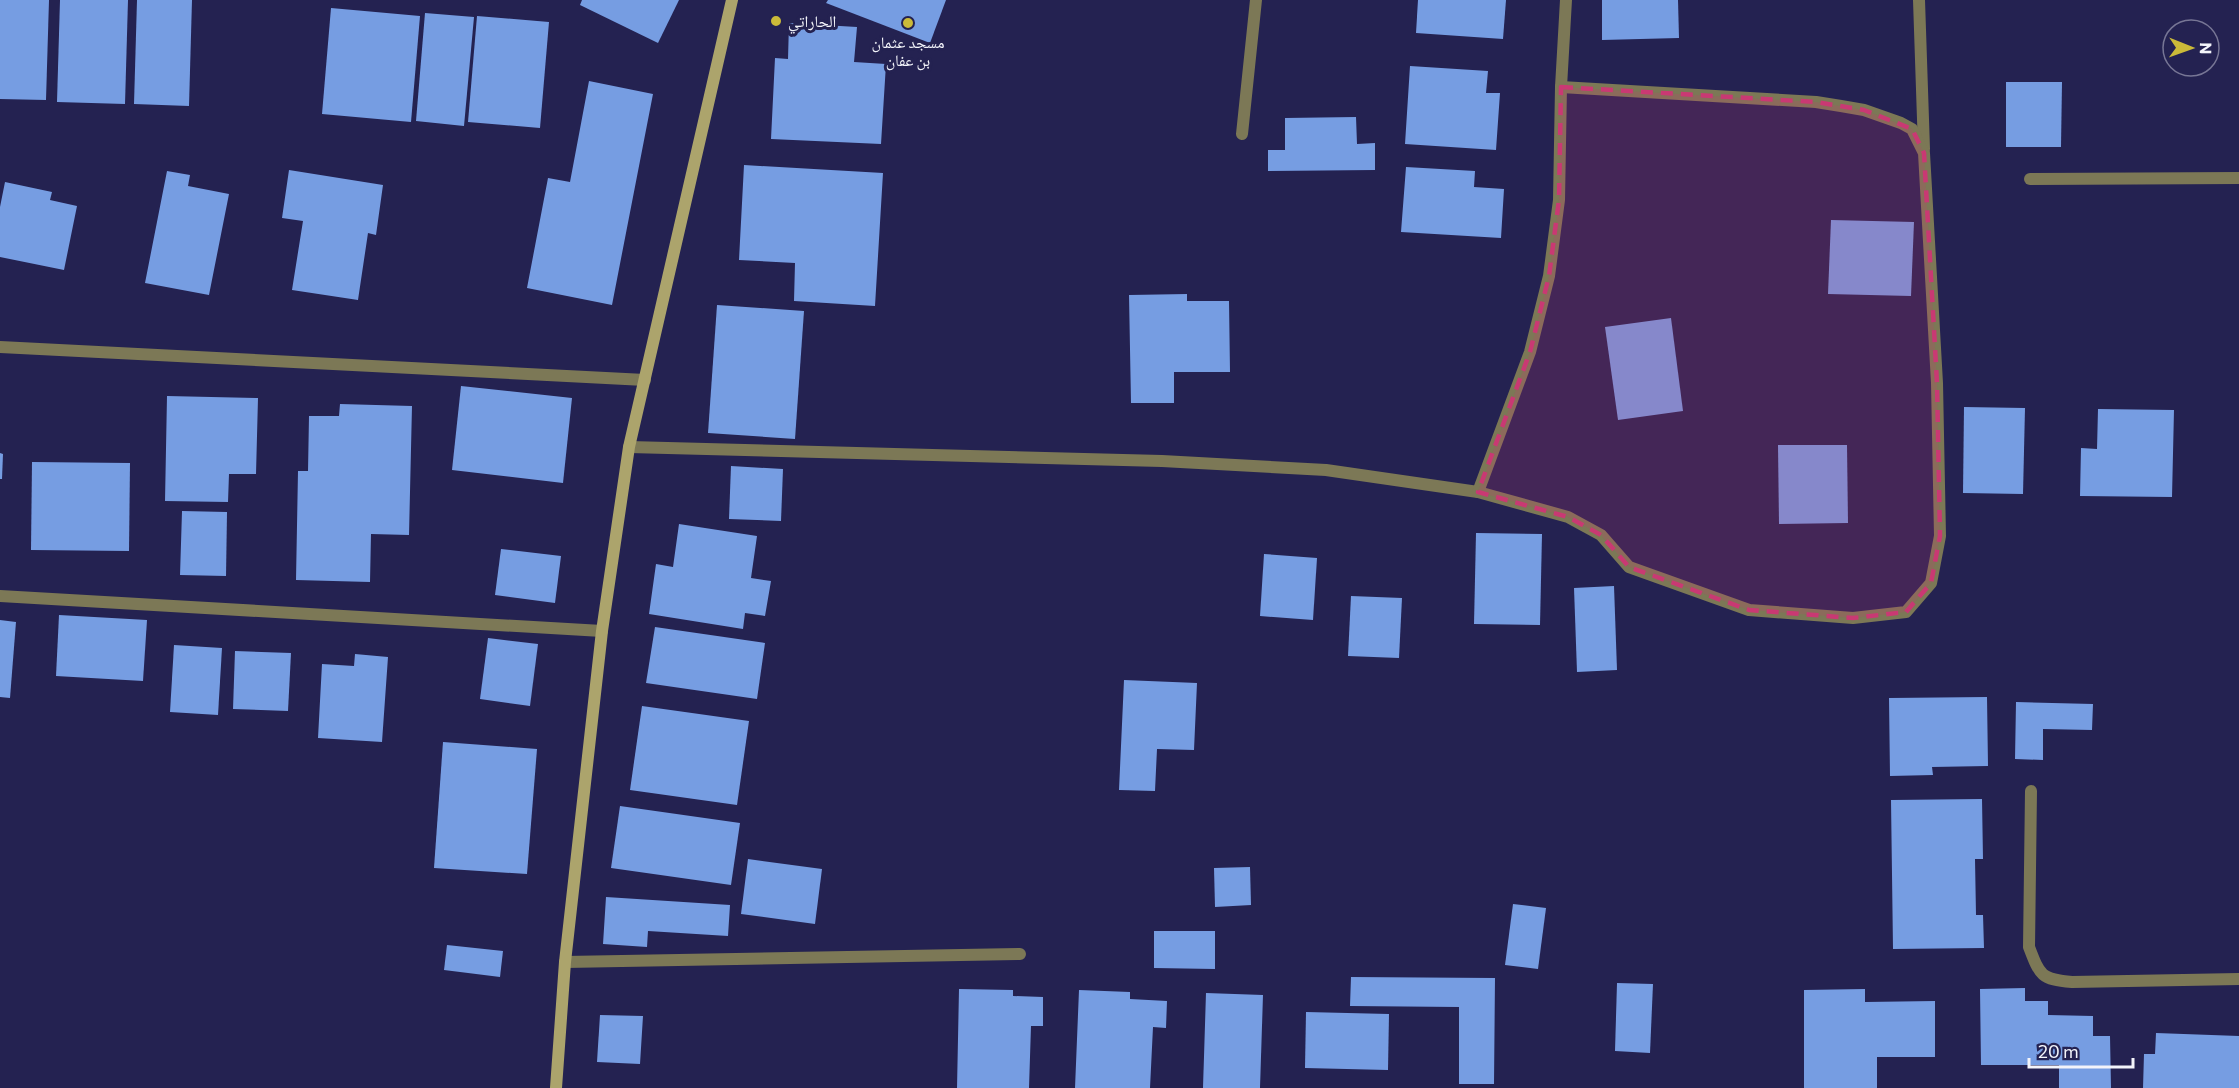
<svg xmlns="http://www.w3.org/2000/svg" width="2239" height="1088" viewBox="0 0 2239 1088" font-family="Commissioner,'Noto Naskh Arabic',sans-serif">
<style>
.building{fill:#769de2}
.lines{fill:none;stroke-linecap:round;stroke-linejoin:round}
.service{stroke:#7c7856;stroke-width:12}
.minor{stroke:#7c7856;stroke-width:12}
.secondary{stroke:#aca46c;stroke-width:12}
.marked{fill:#c93973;fill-opacity:0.2;stroke:#c93973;stroke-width:4.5;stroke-dasharray:12 8;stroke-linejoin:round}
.poi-dot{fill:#cbba39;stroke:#242251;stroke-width:2}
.labels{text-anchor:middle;stroke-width:6;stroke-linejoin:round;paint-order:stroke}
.poi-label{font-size:16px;fill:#f3f4fa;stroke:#242251;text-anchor:start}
</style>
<rect width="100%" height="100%" fill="#242251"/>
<!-- building -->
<g class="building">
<path d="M0,0H49L46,100L0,99Z"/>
<path d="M60,0H128L125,104L57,102Z"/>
<path d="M137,0H192L189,106L134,104Z"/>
<path d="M582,0H679L658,43L580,5Z"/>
<path d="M828,0H946L930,43L826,3Z"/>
<path d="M1418,0H1506L1503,39L1416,33Z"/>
<path d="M1602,0H1678L1679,38L1602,40Z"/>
<path d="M331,8L420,16L411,122L322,114Z"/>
<path d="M425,13L474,17L464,126L416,121Z"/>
<path d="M477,16L549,22L540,128L468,122Z"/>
<path d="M789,23L857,27L854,62L886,64L881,144L771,139L775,58L788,59Z"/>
<path d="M1410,66L1488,71L1486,93H1500L1496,150L1405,144Z"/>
<path d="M589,81L653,94L612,305L527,288L548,178L570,182Z"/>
<path d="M2006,82H2062L2061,147H2006Z"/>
<path d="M1356,117L1357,144L1375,143V170L1268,171V150H1285V118Z"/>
<path d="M744,165L883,173L875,306L794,301L795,263L739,260Z"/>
<path d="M1406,167L1475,171L1474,187L1504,189L1501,238L1401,232Z"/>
<path d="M289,170L383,185L376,235L368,233L358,300L292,290L303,221L282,218Z"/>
<path d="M167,171L190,175L188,186L229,194L209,295L145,283Z"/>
<path d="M5,182L52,192L50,200L77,206L64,270L0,257V207Z"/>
<path d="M1831,220L1914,222L1911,296L1828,294Z"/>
<path d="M1187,294V301H1229L1230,372H1174V403H1131L1129,295Z"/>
<path d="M717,305L804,311L795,439L708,433Z"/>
<path d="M1671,318L1683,411L1618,420L1605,327Z"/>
<path d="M461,386L572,398L563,483L452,470Z"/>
<path d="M167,396L258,398L256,474H229L228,502L165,501Z"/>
<path d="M340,404L412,406L409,535L371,534L370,582L296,580L298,471H308L309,416H339Z"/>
<path d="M1964,407L2025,408L2023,494L1963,493Z"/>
<path d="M2098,409L2174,410L2172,497L2080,496L2081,448L2097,449Z"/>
<path d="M1778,445H1847L1848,523L1779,524Z"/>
<path d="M0,453L3,454L2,479H0Z"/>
<path d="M32,462L130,463L129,551L31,550Z"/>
<path d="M731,466L783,469L781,521L729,519Z"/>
<path d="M182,511L227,512L226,576L180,575Z"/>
<path d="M679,524L757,536L751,578L771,581L765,616L745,613L743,629L649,614L656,564L673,567Z"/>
<path d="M1476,533L1542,534L1540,625L1474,624Z"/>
<path d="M501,549L561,556L555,603L495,595Z"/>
<path d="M1264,554L1317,558L1313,620L1260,616Z"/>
<path d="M1614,586L1617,670L1577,672L1574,588Z"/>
<path d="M1351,596L1402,598L1399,658L1348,656Z"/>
<path d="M59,615L147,620L143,681L56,676Z"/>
<path d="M0,620L16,622L10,698L0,697Z"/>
<path d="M655,627L765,643L757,699L646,683Z"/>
<path d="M488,638L538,644L530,706L480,699Z"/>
<path d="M174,645L222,648L218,715L170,712Z"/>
<path d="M235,651L291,653L288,711L233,709Z"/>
<path d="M355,654L388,657L382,742L318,738L322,664L354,666Z"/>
<path d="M1124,680L1197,683L1194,750L1157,749L1155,791L1119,790Z"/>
<path d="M1987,697L1988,766L1932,767L1933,775L1890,776L1889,698Z"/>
<path d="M2016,702L2093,704L2092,730L2043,729V760L2015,759Z"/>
<path d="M642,706L749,721L737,805L630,790Z"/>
<path d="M443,742L537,749L527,874L434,868Z"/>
<path d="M1982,799L1983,859H1975L1976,915H1983L1984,948L1893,949L1891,800Z"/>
<path d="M620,806L740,823L731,885L611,868Z"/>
<path d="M748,859L822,869L815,924L741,914Z"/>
<path d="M1250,867L1251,905L1215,907L1214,868Z"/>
<path d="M606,897L730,905L728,936L648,931L647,947L603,944Z"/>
<path d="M1513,904L1546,908L1538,969L1505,965Z"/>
<path d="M1154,931H1215V969L1154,968Z"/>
<path d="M447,945L503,951L500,977L444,970Z"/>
<path d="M1351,977L1495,978L1494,1084H1459V1007L1350,1006Z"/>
<path d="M1617,983L1653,984L1650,1053L1615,1051Z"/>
<path d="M2025,988V1001H2048V1015L2093,1016V1036H2110L2111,1088H2059V1065H1981L1980,989Z"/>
<path d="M959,989L1013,990V996L1043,997V1026H1031L1029,1088H957Z"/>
<path d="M1865,989V1002L1935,1001V1057H1877V1088H1804V990Z"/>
<path d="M1079,990L1130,992V999L1167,1001L1166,1028L1153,1027L1150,1088H1075Z"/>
<path d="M1206,993L1263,995L1260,1088H1203Z"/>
<path d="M1306,1012L1389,1014L1388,1070L1305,1068Z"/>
<path d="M600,1015L643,1016L640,1064L597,1062Z"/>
<path d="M2156,1033L2239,1036V1088H2143L2144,1054H2155Z"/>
</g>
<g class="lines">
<!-- service -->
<path class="service" d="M2030,179L2239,178"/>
<!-- minor -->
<g class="minor">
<path d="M1919,0L1924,149"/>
<path d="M1242,134L1256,0"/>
<path d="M0,347L645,380"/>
<path d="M629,447L1162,461L1326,470L1478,492L1568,517L1601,535L1629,567L1749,610L1853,618L1906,612L1931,583L1940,536L1937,383L1924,153L1912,129L1901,123L1864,110L1841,106L1816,102L1561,87"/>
<path d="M1478,492L1530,352L1549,276L1559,200L1561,87L1566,0"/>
<path d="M0,596L602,631"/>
<path d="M2031,791L2029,947C2040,976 2041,979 2072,982L2239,979"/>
<path d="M565,962L1020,954"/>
</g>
<!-- secondary -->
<path class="secondary" d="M556,1088L565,962L602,631L629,447L732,0"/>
</g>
<!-- marked area -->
<path class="marked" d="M1561,87L1816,102L1864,110L1912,129L1924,153L1937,383L1940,536L1931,583L1906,612L1853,618L1749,610L1629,567L1601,535L1568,517L1478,492L1530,352L1549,276L1559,200Z"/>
<!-- markers -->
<g class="poi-dot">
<circle cx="776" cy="21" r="6"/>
<circle cx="908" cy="23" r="6"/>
</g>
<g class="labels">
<!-- poi labels -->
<g class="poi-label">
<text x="788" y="27">الحاراتي</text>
<text x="908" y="48" text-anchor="middle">مسجد عثمان<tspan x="908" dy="18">بن عفان</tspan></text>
</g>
</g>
<!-- north arrow -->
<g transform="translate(2191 48) rotate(91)"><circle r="28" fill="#242251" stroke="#777695" stroke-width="1.5"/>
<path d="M0-4.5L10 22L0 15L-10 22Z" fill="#cbba39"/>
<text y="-9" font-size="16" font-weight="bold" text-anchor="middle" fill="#f3f4fa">N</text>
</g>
<!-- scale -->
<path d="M2029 1058v9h104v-9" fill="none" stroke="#f3f4fa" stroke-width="3"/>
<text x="2038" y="1058" font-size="18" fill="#f3f4fa" stroke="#242251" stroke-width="4.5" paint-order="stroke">20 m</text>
</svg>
